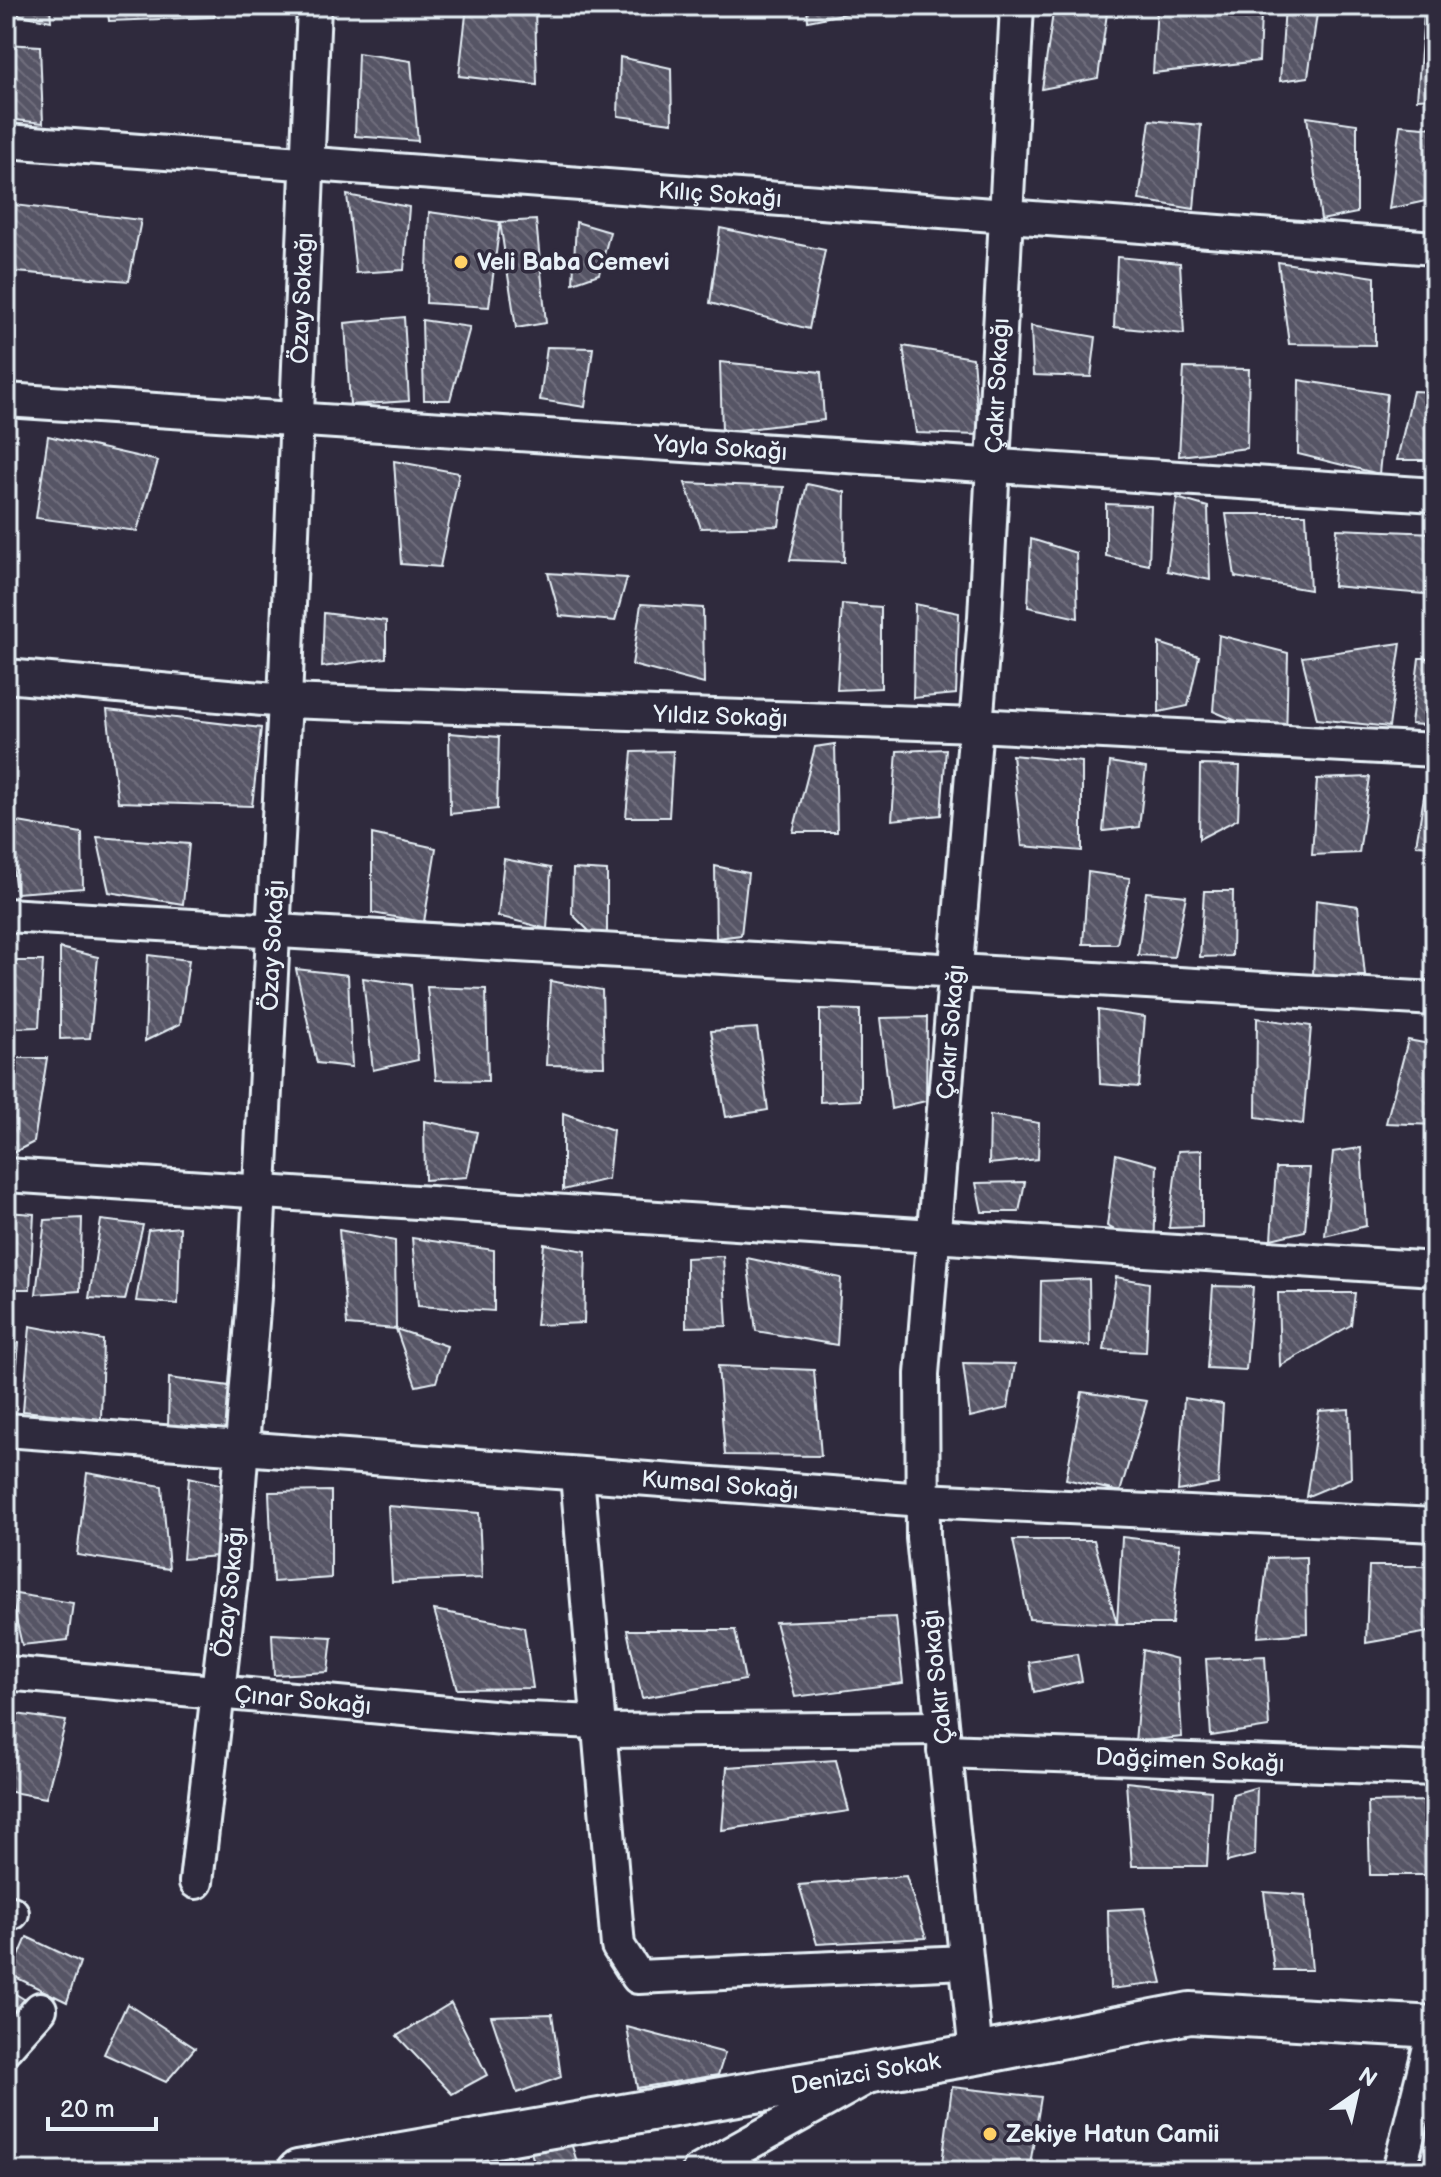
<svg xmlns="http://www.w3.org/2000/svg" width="1441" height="2177" viewBox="0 0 1441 2177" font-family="'Balsamiq Sans',sans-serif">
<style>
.building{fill:url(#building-back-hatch);stroke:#e8f1f8;stroke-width:2}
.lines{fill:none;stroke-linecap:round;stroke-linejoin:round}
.minor-casing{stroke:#e8f1f8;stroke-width:38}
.tertiary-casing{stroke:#e8f1f8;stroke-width:46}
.minor{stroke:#2f2a3d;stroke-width:32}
.tertiary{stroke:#2f2a3d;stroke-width:40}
.poi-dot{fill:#ffd166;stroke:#2f2a3d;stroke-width:3}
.labels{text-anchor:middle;stroke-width:7;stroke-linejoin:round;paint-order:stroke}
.street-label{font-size:24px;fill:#e8f1f8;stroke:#2f2a3d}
.poi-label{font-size:24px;font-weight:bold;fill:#e8f1f8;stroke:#2f2a3d;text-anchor:start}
</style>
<defs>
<pattern id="building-back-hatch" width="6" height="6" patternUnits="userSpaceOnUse" patternTransform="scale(2)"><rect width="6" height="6" fill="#575565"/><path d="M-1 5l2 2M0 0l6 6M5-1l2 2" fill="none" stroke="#6f6e7c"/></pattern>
</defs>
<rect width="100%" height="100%" fill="#2f2a3d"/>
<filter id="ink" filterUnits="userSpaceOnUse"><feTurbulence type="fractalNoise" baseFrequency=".0125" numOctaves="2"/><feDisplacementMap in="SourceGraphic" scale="16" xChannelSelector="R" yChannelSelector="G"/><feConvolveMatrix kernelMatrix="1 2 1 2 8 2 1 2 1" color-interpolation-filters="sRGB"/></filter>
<g filter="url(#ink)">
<!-- building -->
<g class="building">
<path d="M6,6H50L51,21L6,12Z"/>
<path d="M107,6H216L214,17L109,21Z"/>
<path d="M467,6H535L537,85L459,76Z"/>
<path d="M807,6H850L848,13L808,21Z"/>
<path d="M1054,6H1108L1098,78L1042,89Z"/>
<path d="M1157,6H1207L1261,14L1259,61L1153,73Z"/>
<path d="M1285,6L1318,7L1308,77L1280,81Z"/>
<path d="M1424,16L1435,17V98L1417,99Z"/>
<path d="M6,44L40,46L43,123L6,119Z"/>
<path d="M358,53L411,61L418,141L355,136Z"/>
<path d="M620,57L671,68L672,123L618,116Z"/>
<path d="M1307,117L1357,124V213L1321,220Z"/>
<path d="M1150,120L1201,125L1194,209L1139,200Z"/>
<path d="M1400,125L1435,128V199L1389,209Z"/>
<path d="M347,195L409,207L404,270L356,273Z"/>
<path d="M6,204L141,220L129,281L16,272Z"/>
<path d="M429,212L500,222L489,307L426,303Z"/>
<path d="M536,220L546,323L516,328L500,222Z"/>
<path d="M576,222L610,232L599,274L573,283Z"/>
<path d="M720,228L825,250L809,329L710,303Z"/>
<path d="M1117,257L1180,263L1184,334L1114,327Z"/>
<path d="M1278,262L1375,277V345L1289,344Z"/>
<path d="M404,317L409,401L350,405L345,323Z"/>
<path d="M422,320L470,327L450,400H424Z"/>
<path d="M1031,326L1096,337L1091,377L1033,375Z"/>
<path d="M903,346L973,358L979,435L916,433Z"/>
<path d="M547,347L593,348L585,407L540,400Z"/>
<path d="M720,362L821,372L824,420L722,432Z"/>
<path d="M1184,368L1249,369L1247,448L1179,456Z"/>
<path d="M1299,380L1387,394L1379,474L1298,454Z"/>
<path d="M1413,391L1435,392V460H1397Z"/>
<path d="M48,436L158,461L137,531L36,518Z"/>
<path d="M394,461L459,473L440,567L401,564Z"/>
<path d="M685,483L784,487L779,526L701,528Z"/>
<path d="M807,484L845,492L844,562L790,560Z"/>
<path d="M1177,498L1208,507L1210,580L1167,571Z"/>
<path d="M1106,504L1151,506L1149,565L1106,556Z"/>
<path d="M1226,514H1306L1310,590L1235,577Z"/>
<path d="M1337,529L1435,533V595L1333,586Z"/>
<path d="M1031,539L1076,553L1078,618L1028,607Z"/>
<path d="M548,573L627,578L615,621L560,616Z"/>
<path d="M641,604L703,608L704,684L632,665Z"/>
<path d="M842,604L881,607V688L837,690Z"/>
<path d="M915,604L959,613L956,694L913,698Z"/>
<path d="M324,613L386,621V658L322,667Z"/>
<path d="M1219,635L1288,653L1286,742L1213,711Z"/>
<path d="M1159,643L1199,656L1188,706L1159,712Z"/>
<path d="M1401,643L1389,727L1317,719L1302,657Z"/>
<path d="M1419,658H1435V726L1411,724Z"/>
<path d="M107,710L261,728L252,806L118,802Z"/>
<path d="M6,713H12L6,774Z"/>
<path d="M449,733L499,737L497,809L450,814Z"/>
<path d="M835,744L837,832H793L815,747Z"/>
<path d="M946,749L941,815L892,820L897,751Z"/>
<path d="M673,751L669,817H626L632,752Z"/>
<path d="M1012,755L1082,762V851L1022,846Z"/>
<path d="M1110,762L1146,768L1139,827L1103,831Z"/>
<path d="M1200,765L1240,766L1238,819L1199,839Z"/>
<path d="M1370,777L1359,853L1312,855L1317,779Z"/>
<path d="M1427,778L1435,780V846L1416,845Z"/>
<path d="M7,820L82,833L83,888L16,893Z"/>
<path d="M372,834L436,848L424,922L372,913Z"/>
<path d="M97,837L189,844L183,904L109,892Z"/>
<path d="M504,859L551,868L547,929L498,916Z"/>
<path d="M715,866L748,873L741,935L716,938Z"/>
<path d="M573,869L607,871V949L572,914Z"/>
<path d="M1088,872L1130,878L1117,944H1083Z"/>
<path d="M1204,891H1233L1232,956L1200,957Z"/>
<path d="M1146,892L1186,896L1174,957L1138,955Z"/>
<path d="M1316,900L1358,906L1365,976H1313Z"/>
<path d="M60,948L98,957L90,1038L60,1039Z"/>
<path d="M148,955L189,960L180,1024L145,1041Z"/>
<path d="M6,961H43L39,1027L9,1028Z"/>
<path d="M296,969L348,975L352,1067L317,1063Z"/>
<path d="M363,978L411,985L418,1060L373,1070Z"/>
<path d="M550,981L602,990L604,1066L546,1065Z"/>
<path d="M427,987L486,989L488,1081L436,1080Z"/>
<path d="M820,1009L860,1010V1100L820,1102Z"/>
<path d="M1098,1010L1145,1017L1139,1087L1100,1084Z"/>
<path d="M927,1017L926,1101L891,1109L880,1018Z"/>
<path d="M1257,1018L1311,1026L1303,1124L1256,1117Z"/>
<path d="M757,1028L768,1110L726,1117L711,1031Z"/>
<path d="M1408,1040L1435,1045V1125L1386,1123Z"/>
<path d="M6,1058H47L34,1142L7,1156Z"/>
<path d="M563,1113L613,1130L608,1179L563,1190Z"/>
<path d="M990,1115L1039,1123L1038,1159L989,1164Z"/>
<path d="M424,1121L477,1132L467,1177L425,1180Z"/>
<path d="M1361,1148L1366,1226L1325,1236L1333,1152Z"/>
<path d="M1202,1150V1227L1169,1228L1178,1151Z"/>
<path d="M1116,1154L1157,1165L1154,1251L1107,1226Z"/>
<path d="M1276,1168H1310L1305,1231L1271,1239Z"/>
<path d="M1025,1182L1019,1212H982L976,1183Z"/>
<path d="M6,1212L34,1214L30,1289H6Z"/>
<path d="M82,1218L80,1291L36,1294L45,1220Z"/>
<path d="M101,1220L143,1225L125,1300L89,1298Z"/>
<path d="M180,1227L178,1304L136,1301L148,1230Z"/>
<path d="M339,1230L395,1241L396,1329L347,1325Z"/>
<path d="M412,1238L494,1250V1311L418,1306Z"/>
<path d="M544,1244L586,1251L584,1323L536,1325Z"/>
<path d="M723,1256L727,1326L686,1327V1258Z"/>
<path d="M747,1258L841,1278L837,1345L756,1331Z"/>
<path d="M1116,1277L1149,1283L1146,1352L1104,1350Z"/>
<path d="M1089,1279L1090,1346L1040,1343L1041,1281Z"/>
<path d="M1213,1286L1253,1287L1246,1370L1207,1368Z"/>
<path d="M1278,1293H1355L1351,1325L1280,1366Z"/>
<path d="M30,1326L103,1340L101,1419L23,1411Z"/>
<path d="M396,1329L447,1346L436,1382L416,1386Z"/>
<path d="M6,1341L19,1343L12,1416L6,1415Z"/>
<path d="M963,1363L1015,1364L1008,1408L970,1417Z"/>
<path d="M718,1366L814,1370L821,1456L725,1455Z"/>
<path d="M169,1378L229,1386L230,1432L168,1429Z"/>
<path d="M1082,1392L1147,1401L1120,1492L1066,1479Z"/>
<path d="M1184,1398L1223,1404L1218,1484L1178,1491Z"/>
<path d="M1349,1409L1351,1478L1306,1497L1319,1411Z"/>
<path d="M87,1473L162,1486L169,1569L77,1555Z"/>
<path d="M189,1477L223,1485L217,1556L183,1559Z"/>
<path d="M331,1491V1578L273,1582L269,1492Z"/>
<path d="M388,1506L479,1513L482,1578L392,1582Z"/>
<path d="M1122,1537L1180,1544L1172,1624H1117Z"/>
<path d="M1013,1540H1094L1117,1624L1029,1619Z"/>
<path d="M1306,1557L1307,1633L1258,1637L1268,1558Z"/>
<path d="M1369,1566H1435V1631L1366,1643Z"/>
<path d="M10,1593L73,1603L68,1640L22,1645Z"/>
<path d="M434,1610L524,1627L533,1688L457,1689Z"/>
<path d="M896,1617L903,1683L795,1697L775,1622Z"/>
<path d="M627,1630H735L745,1680L642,1698Z"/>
<path d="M272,1634L332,1637L328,1672L274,1675Z"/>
<path d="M1143,1650L1177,1659L1182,1737L1135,1742Z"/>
<path d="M1077,1654L1082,1681L1034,1692L1029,1662Z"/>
<path d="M1265,1656L1269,1727L1211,1736L1206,1659Z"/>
<path d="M16,1714L66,1721L46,1798L6,1791Z"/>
<path d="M836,1760L849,1811L722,1830L727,1767Z"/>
<path d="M1126,1782L1211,1791L1207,1866H1132Z"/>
<path d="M1257,1787L1255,1855L1227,1862L1233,1794Z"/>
<path d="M1435,1801V1875H1370L1368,1802Z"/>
<path d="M906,1876L926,1938L817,1944L799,1885Z"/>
<path d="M1264,1892L1305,1895L1312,1970H1274Z"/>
<path d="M1144,1908L1162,1983L1110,1989L1108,1910Z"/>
<path d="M27,1937L80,1962L67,2002L11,1975Z"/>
<path d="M6,1988L40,2009L6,2022Z"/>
<path d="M451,2003L487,2075L452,2094L397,2036Z"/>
<path d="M127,2004L195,2048L166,2082L104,2054Z"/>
<path d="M552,2014L561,2077L517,2093L491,2016Z"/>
<path d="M627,2027L725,2053L718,2075L637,2088Z"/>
<path d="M952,2087L1041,2097L1029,2171H941Z"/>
<path d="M569,2137L580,2171H537L530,2149Z"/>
</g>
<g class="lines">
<defs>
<g id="minor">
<path id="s1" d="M6,141L1435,248"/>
<path id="s2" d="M6,400L1435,495"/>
<path id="s3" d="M6,676L285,701L976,725L1435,750"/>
<path d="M6,915L1435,999"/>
<path d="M6,1175L1435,1269"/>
<path id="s4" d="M6,1430L923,1500L1435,1525"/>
<path d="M577,1475L618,1946L638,1977L965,1962"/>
<path id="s5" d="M6,1673L503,1718L598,1722"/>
<path d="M599,1731L942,1728"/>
<path id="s6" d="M944,1751L1435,1769"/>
<path id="s7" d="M196,1882L232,1570L255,1285L285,701L314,6"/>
<path d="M6,1912L12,1913"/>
<path d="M6,2047L40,2009"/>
<path id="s8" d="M976,2054L923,1538L922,1374L985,617L1017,6"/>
<path d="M699,2171L864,2079"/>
<path d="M1399,2171L1435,2027"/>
</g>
<g id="tertiary">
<path id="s9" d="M298,2171L976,2054L1190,2013L1435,2027"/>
</g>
</defs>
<!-- minor casing -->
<use href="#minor" class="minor-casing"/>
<!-- tertiary casing -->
<use href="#tertiary" class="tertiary-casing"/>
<!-- minor -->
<use href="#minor" class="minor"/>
<!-- tertiary -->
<use href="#tertiary" class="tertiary"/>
</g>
</g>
<!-- markers -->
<g class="poi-dot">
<circle cx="461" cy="262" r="8"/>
<circle cx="990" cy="2134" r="8"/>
</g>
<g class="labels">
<!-- street labels -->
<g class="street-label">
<text dy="8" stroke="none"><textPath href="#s1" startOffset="716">Kılıç Sokağı</textPath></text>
<text dy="8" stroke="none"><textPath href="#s7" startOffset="1588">Özay Sokağı</textPath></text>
<text dy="8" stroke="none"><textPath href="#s8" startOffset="1674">Çakır Sokağı</textPath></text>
<text dy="8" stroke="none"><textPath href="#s2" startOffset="716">Yayla Sokağı</textPath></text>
<text dy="8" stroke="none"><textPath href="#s3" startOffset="716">Yıldız Sokağı</textPath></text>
<text dy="8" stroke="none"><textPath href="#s7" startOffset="940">Özay Sokağı</textPath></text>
<text dy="8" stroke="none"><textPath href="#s8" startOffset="1026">Çakır Sokağı</textPath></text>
<text dy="8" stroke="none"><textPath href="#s4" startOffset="716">Kumsal Sokağı</textPath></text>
<text dy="8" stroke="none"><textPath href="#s7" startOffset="292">Özay Sokağı</textPath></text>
<text transform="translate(937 1677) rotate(-96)" y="8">Çakır Sokağı</text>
<text dy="8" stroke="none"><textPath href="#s5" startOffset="298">Çınar Sokağı</textPath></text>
<text dy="8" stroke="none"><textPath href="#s6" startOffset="246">Dağçimen Sokağı</textPath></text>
<text dy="8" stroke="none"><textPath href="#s9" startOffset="576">Denizci Sokak</textPath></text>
</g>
<!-- poi labels -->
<g class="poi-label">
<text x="477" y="270">Veli Baba Cemevi</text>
<text x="1006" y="2142">Zekiye Hatun Camii</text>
</g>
</g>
<!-- margin -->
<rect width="1441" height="2177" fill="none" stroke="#2f2a3d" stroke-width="32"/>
<rect x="16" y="16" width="1409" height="2145" fill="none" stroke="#e8f1f8" stroke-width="3" filter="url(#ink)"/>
<!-- north arrow -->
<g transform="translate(1357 2093) rotate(34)" stroke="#2f2a3d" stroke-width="6" paint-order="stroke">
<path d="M0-6L14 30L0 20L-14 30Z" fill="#e8f1f8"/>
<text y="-12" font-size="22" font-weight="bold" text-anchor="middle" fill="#e8f1f8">N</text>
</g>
<!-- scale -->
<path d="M48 2117v12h108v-12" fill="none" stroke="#e8f1f8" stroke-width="4"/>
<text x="60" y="2117" font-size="24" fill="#e8f1f8" stroke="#2f2a3d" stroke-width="6" paint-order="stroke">20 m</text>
</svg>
